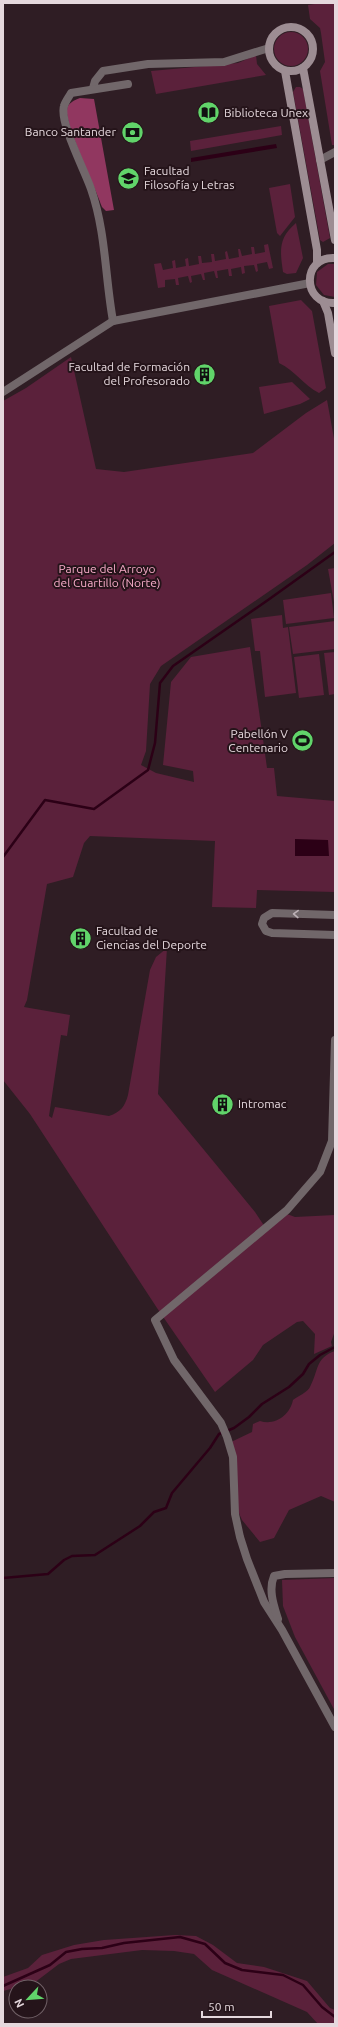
<svg xmlns="http://www.w3.org/2000/svg" width="338" height="2027" viewBox="0 0 338 2027" font-family="Ubuntu,sans-serif">
<style>
.green{fill:#5b213b}
.forest{fill:#913760}
.water{fill:#2c0016}
.lines{fill:none;stroke-linecap:round;stroke-linejoin:round}
.stream{stroke:#2c0016;stroke-width:2.5}
.minor{stroke:#71676a;stroke-width:8}
.secondary{stroke:#9d8d93;stroke-width:8}
.oneway{stroke:#bcb0b5}
.labels{text-anchor:middle;stroke-width:4;stroke-linejoin:round;paint-order:stroke}
.poi-label{font-size:12px;fill:#e5d8dd;stroke:#25141a;text-anchor:start}
.park-label{font-size:12px;fill:#f8acc9;stroke:#25141a}
</style>
<rect width="100%" height="100%" fill="#2f1d24"/>
<!-- green -->
<g class="green">
<path d="M321,3H335V145H332L320,71L325,62L321,33L320,28L310,19L308,5Z"/>
<circle cx="291" cy="49" r="17"/>
<path d="M256,55L257,64L266,75L156,94L151,71L238,63Z"/>
<path d="M296,87H300L303,89L330,238L323,242L320,240L293,92Z"/>
<path d="M281,126L282,135L191,151L190,141Z"/>
<path d="M290,184L295,217L280,236L277,233L269,188Z"/>
<path d="M296,223L303,258L296,273L287,274L283,272C280,251 278,238 296,223Z"/>
<path d="M268,244L273,268L269,269L267,262L257,264L258,271L256,272L254,265L244,266L245,273L242,274L241,267L231,269L232,276H229L228,269L217,271L218,278H216L214,271L204,273L205,280H203L201,274L191,276L192,282L190,283L188,276L178,278L179,285H176L175,279L165,280V287L158,288L154,264L161,263L163,270L173,268L172,261L175,260L176,268L186,266L185,259L188,258L189,266L199,264L198,256H201L202,263L212,262L211,254H214L215,261L226,259L225,252L227,251L229,259L239,257L238,249H240L242,256L252,254L251,247H254L255,254L265,252L264,245Z"/>
<path d="M328,264H335V297L324,295L316,285L317,272Z"/>
<path d="M301,300L312,311L326,388L319,393C303,385 296,371 279,363L269,306Z"/>
<path d="M71,357L96,469L124,472L253,453L306,413L327,400L335,444V543L307,565L161,666L150,684L146,751L141,765L156,773L194,782L193,771L163,765L171,682L191,657L250,647L267,768H274L277,796L335,801V892L257,890L256,908L212,907L215,841L90,836L84,843L73,877L47,884L27,1000L24,1007L70,1015L67,1036L61,1035L49,1116L52,1118L55,1107L109,1116C121,1112 125,1106 128,1095L150,970L156,957L167,948L158,1094L255,1212L267,1230L287,1214L295,1217L335,1215V1331L331,1342L332,1346L314,1354L315,1334L303,1321L297,1322L263,1345L253,1360L215,1392L157,1308L30,1114L3,1080V401L26,388Z"/>
<path d="M292,382L310,399L300,404L264,414L259,387Z"/>
<path d="M335,568V608L328,569Z"/>
<path d="M331,593L334,618L286,624L283,600Z"/>
<path d="M282,615L283,628L288,627L296,693L265,697L260,651H255L251,619Z"/>
<path d="M335,621V649L293,654L289,627Z"/>
<path d="M335,652V694L329,695L324,653Z"/>
<path d="M319,654L324,695L299,698L294,657Z"/>
<path d="M335,1351V1502L321,1496L289,1510L274,1538L260,1542L242,1520L238,1511L231,1442L252,1432L253,1424L260,1421C275,1426 290,1415 293,1400C298,1396 308,1392 310,1387C319,1370 315,1358 335,1351Z"/>
<path d="M335,1578V1711L295,1637L283,1606L282,1580Z"/>
<path d="M175,1935L196,1936L213,1945L237,1963L264,1967L307,1981L330,2008L335,2010V2024H318L307,2012L212,1970L194,1954L174,1951L142,1950L71,1959L59,1964L34,1983L3,1991V1977L28,1968L42,1955L74,1945L104,1940Z"/>
</g>
<!-- forest -->
<path class="forest" d="M80,98L94,99L114,210L106,211L102,207C96,188 65,125 67,110C67,103 75,100 80,98Z"/>
<!-- water -->
<g class="water">
<path d="M276,144L277,148L191,162V158Z"/>
<path d="M295,839L328,840L329,856H295Z"/>
</g>
<g class="lines">
<!-- stream -->
<g class="stream">
<path d="M3,857L45,800L94,809L148,770L155,743L160,683L173,666L268,600L335,552"/>
<path d="M3,1578L48,1574L64,1560L72,1556L95,1555L140,1526L154,1512L166,1508L172,1493L210,1448L219,1434L234,1428L249,1417L262,1404L289,1387L303,1374L309,1364L320,1355L335,1347"/>
<path d="M3,1986L50,1965L66,1952L82,1949L102,1948L124,1943L180,1937L205,1944L225,1963L242,1970L283,1975L303,1985L322,2007L335,2017"/>
</g>
<!-- minor -->
<g class="minor">
<path d="M93,88L95,81L103,71L148,64L224,62L269,48"/>
<path d="M320,160L335,152"/>
<path d="M113,321C105,277 106,232 91,189C85,171 59,122 64,106C65,102 69,97 71,93L128,84"/>
<path d="M3,392L113,321L310,283"/>
<path d="M335,915L272,913L264,918L262,924L266,931L272,933L335,935"/>
<path d="M335,1040L332,1141L320,1172L287,1210L155,1320L174,1360L221,1423L227,1437L233,1457L235,1514L240,1537L247,1559L264,1602L282,1630L335,1727"/>
<path d="M278,1619C274,1606 268,1590 274,1576L285,1574L335,1573"/>
</g>
<!-- secondary -->
<g class="secondary">
<circle cx="291" cy="49" r="22"/>
<path d="M303,68L335,240"/>
<path d="M285,71L317,250V263"/>
<path d="M335,258C301,256 302,305 335,303"/>
<path d="M323,301L328,313L335,353"/>
</g>
</g>
<!-- one-way arrows -->
<defs><path id="oneway-chevron" d="M-2-3.5L2.5 0L-2 3.5" fill="none" stroke-width="1.6" stroke-linecap="round" stroke-linejoin="round"/></defs>
<use class="oneway" href="#oneway-chevron" transform="translate(296 914) rotate(-178)"/>
<!-- icons -->
<defs>
<symbol id="library-disc" viewBox="-11 -11 22 22"><circle r="9.5" fill="#61d46a" stroke="#25141a"/><path d="M-6-4Q-3-5.5-.7-3.5V5Q-3 3-6 4ZM6-4Q3-5.5 .7-3.5V5Q3 3 6 4Z" fill="#111"/></symbol>
<symbol id="bank-disc" viewBox="-11 -11 22 22"><circle r="9.5" fill="#61d46a" stroke="#25141a"/><path d="M-6-4H6V4H-6ZM0-2.3a2.3 2.3 0 1 0 0 4.6a2.3 2.3 0 1 0 0-4.6Z" fill="#111"/></symbol>
<symbol id="university-disc" viewBox="-11 -11 22 22"><circle r="9.5" fill="#61d46a" stroke="#25141a"/><path d="M0-5L7-2L0 1L-7-2ZM-4 1L0 2.5L4 1V4Q0 6-4 4Z" fill="#111"/></symbol>
<symbol id="building-disc" viewBox="-11 -11 22 22"><circle r="9.5" fill="#61d46a" stroke="#25141a"/><path d="M-4-6H4V6H1V3H-1V6H-4ZM-2.5-4.3h1.7v1.8h-1.7ZM.8-4.3h1.7v1.8H.8ZM-2.5-1h1.7V.8h-1.7ZM.8-1h1.7V.8H.8Z" fill="#111"/></symbol>
<symbol id="stadium-disc" viewBox="-11 -11 22 22"><circle r="9.5" fill="#61d46a" stroke="#25141a"/><path d="M0-5a6.5 5 0 1 0 0 10a6.5 5 0 1 0 0-10ZM-3.5-1.8h7v3.6h-7Z" fill="#111"/></symbol>
</defs>
<g fill-rule="evenodd">
<use href="#library-disc" x="196" y="100" width="25" height="25"/>
<use href="#bank-disc" x="120" y="120" width="25" height="25"/>
<use href="#university-disc" x="116" y="166" width="25" height="25"/>
<use href="#building-disc" x="192" y="362" width="25" height="25"/>
<use href="#stadium-disc" x="290" y="728" width="25" height="25"/>
<use href="#building-disc" x="68" y="926" width="25" height="25"/>
<use href="#building-disc" x="210" y="1092" width="25" height="25"/>
</g>
<g class="labels">
<!-- poi labels -->
<g class="poi-label">
<text x="224" y="117">Biblioteca Unex</text>
<text x="116" y="136" text-anchor="end">Banco Santander</text>
<text x="144" y="175">Facultad<tspan x="144" dy="14">Filosofía y Letras</tspan></text>
<text x="190" y="371" text-anchor="end">Facultad de Formación<tspan x="190" dy="14">del Profesorado</tspan></text>
<text x="288" y="738" text-anchor="end">Pabellón V<tspan x="288" dy="14">Centenario</tspan></text>
<text x="96" y="935">Facultad de<tspan x="96" dy="14">Ciencias del Deporte</tspan></text>
<text x="238" y="1108">Intromac</text>
</g>
<!-- park labels -->
<g class="park-label">
<text x="107" y="573">Parque del Arroyo<tspan x="107" dy="14">del Cuartillo (Norte)</tspan></text>
</g>
</g>
<!-- border -->
<rect width="338" height="2027" fill="none" stroke="#e5d8dd" stroke-width="8"/>
<!-- north arrow -->
<g transform="translate(28 1999) rotate(244)"><circle r="19" fill="#25141a" stroke="#726268"/>
<path d="M0-3L7 15L0 10L-7 15Z" fill="#61d46a"/>
<text y="-6" font-size="11" font-weight="bold" text-anchor="middle" fill="#e5d8dd">N</text>
</g>
<!-- scale -->
<path d="M202 2011v6h69v-6" fill="none" stroke="#e5d8dd" stroke-width="2"/>
<text x="208" y="2011" font-size="12" fill="#e5d8dd" stroke="#25141a" stroke-width="3" paint-order="stroke">50 m</text>
</svg>
